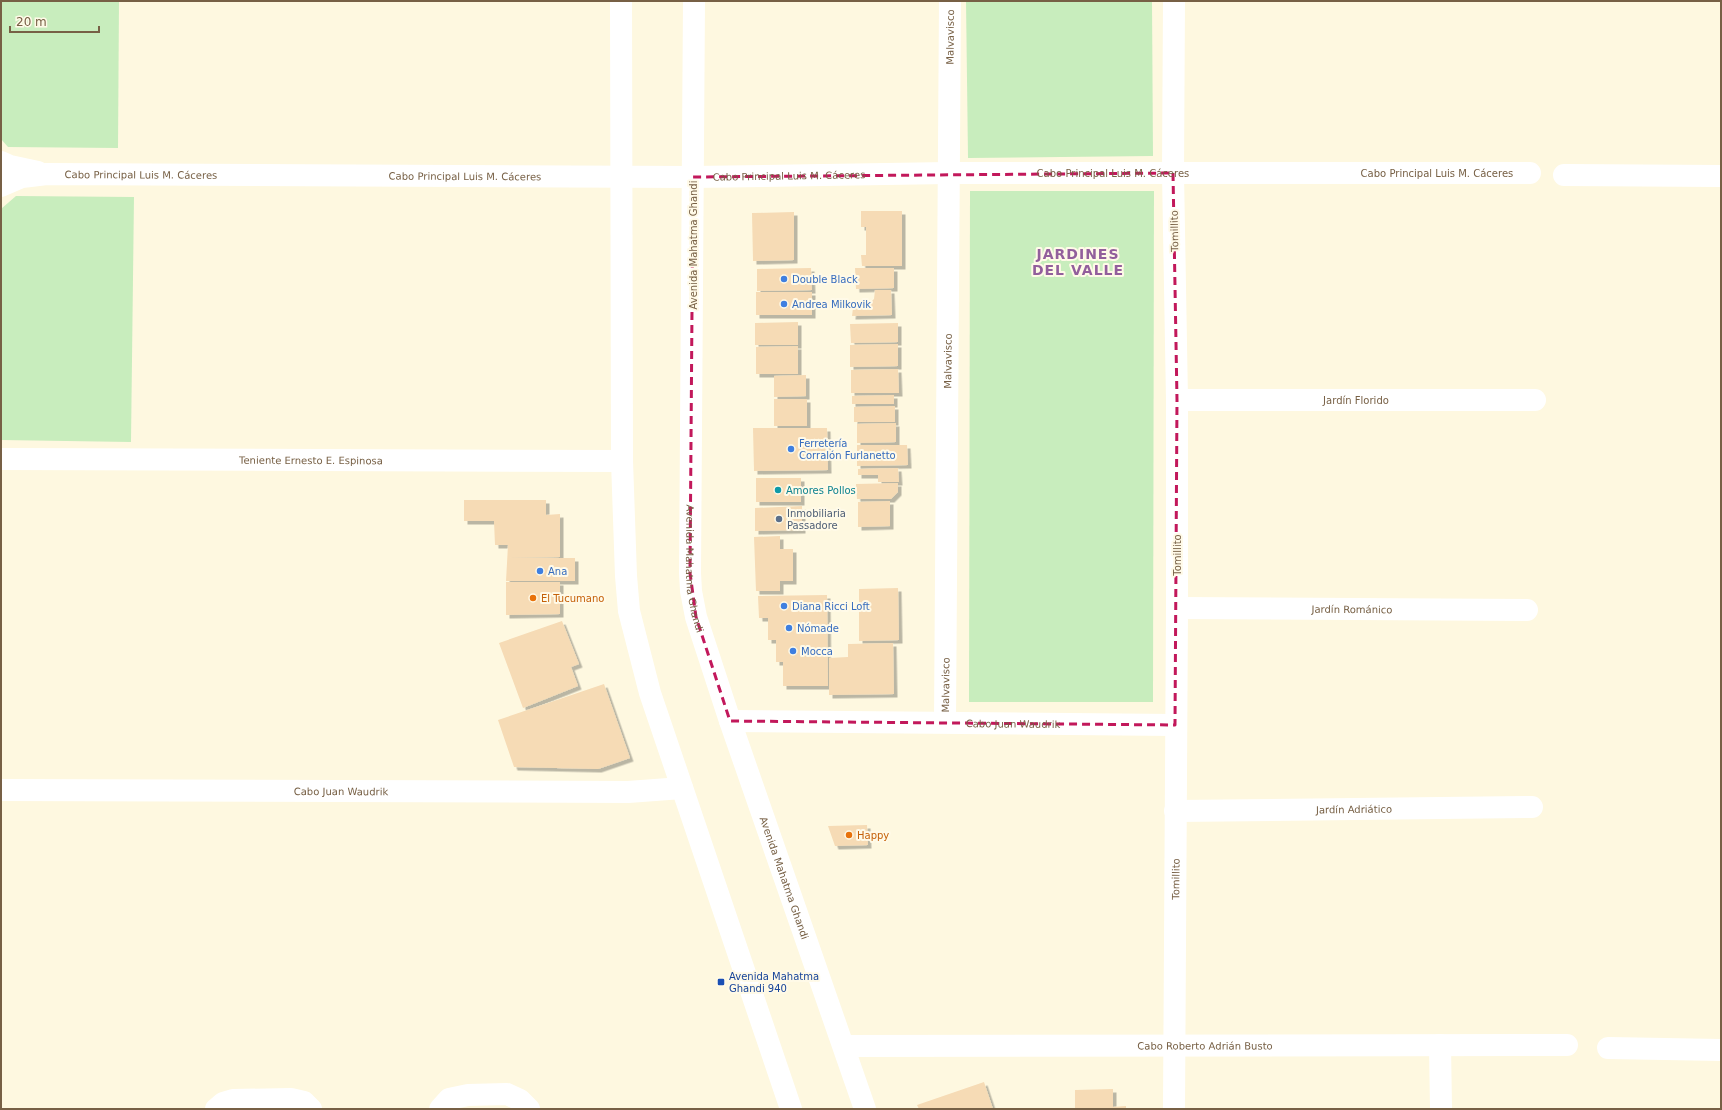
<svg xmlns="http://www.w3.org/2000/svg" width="1722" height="1110" viewBox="0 0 1722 1110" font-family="'DejaVu Sans',sans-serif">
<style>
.green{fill:#c8edbd}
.building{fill:#f6dbb5;filter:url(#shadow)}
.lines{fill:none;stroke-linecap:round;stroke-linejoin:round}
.street{stroke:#fff;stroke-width:22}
.secondary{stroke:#fff;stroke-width:22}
.marked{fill:none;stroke:#c2185b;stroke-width:3;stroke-dasharray:8 5;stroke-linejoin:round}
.shop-dot{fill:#3f7fe0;stroke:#fffae8;stroke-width:1.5}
.culture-dot{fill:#0f9aa8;stroke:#fffae8;stroke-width:1.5}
.service-dot{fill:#5c6f8a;stroke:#fffae8;stroke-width:1.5}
.food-dot{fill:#e8710a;stroke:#fffae8;stroke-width:1.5}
.transit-dot{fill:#1a4fb4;stroke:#fffae8;stroke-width:1.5}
.labels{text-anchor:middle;stroke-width:4;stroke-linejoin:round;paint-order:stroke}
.street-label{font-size:10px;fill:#776045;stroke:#fffae8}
.shop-label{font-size:10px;fill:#366cbe;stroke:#fffae8;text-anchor:start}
.culture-label{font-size:10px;fill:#0d838f;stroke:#fffae8;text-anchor:start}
.service-label{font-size:10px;fill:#4e5e75;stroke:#fffae8;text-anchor:start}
.food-label{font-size:10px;fill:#c56008;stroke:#fffae8;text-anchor:start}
.transit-label{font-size:10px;fill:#164399;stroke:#fffae8;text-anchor:start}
.district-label{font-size:14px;font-weight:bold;letter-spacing:1px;fill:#925f9c;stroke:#fffae8}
</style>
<defs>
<filter id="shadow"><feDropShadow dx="3.5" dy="3.5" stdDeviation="0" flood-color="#0004"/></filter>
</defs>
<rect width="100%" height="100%" fill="#fef8e0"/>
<!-- green -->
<g class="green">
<path d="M1,1H119L118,148L8,147L1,139Z"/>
<path d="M966,1H1152L1153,156L968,158Z"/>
<path d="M970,191H1154L1153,702H969Z"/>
<path d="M16,196L134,197L131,442L1,440V209Z"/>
</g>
<!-- building -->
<g class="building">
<path d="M861,211H902V266H862L861,255H866V227H861Z"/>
<path d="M794,212V260L753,261L752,213Z"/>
<path d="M811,268L812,290L757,291V269Z"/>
<path d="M855,268H894V288L856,289Z"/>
<path d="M875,290H891L892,315L852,316L853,308H864L874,299Z"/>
<rect x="756" y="292" width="56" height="23"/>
<path d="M798,322V345H755V323Z"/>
<path d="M898,323V342L851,343L850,324Z"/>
<path d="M898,344V366L850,367V345Z"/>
<path d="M798,346V374H756V347Z"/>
<path d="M898,369L899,393H851V370Z"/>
<path d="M806,375V396L774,397V376Z"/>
<path d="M894,395V404H852V396Z"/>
<rect x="774" y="399" width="33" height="27"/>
<path d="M895,406V422H854V407Z"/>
<path d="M896,423V442L857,443V424Z"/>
<path d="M753,428H827L828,470L754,471Z"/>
<path d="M857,445H907L908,465L857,466Z"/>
<path d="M898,468L899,482H878V475H858V469Z"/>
<rect x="756" y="478" width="45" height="24"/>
<path d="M898,483V492L891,499H857L856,484Z"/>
<path d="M464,500H546V515L560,514V557L509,558H575V581H506L508,545H495L494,521H464Z"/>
<path d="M890,501V526L858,527V502Z"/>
<path d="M802,506V530L755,531V508Z"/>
<path d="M780,536V549H793V581H780V591H756L754,537Z"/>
<path d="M506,582H560V614L506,615Z"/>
<path d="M898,588L899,640L859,641V589Z"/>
<path d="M827,595L828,686H783V662H776V640H768V618H759L758,596Z"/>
<path d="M562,621L579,664L571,667L578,686L523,708L499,643Z"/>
<path d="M893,643L894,694L829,695V658L848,657V644Z"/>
<path d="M604,684L630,758L598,769L514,767L498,720Z"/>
<path d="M867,825L868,845L835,846L828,826Z"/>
<path d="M984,1082L993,1109H919L917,1105Z"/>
<path d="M1113,1089V1107L1126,1106V1109H1075V1090Z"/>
</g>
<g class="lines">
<!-- street -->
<g class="street">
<path d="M1,162L10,166L38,172"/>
<path d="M1564,175L1721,176"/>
<path id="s1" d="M1,186L22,177L47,174L693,177L948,173H1530"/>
<path id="s2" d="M1177,400H1535"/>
<path id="s3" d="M1,459L622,461"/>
<path id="s4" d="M1177,608L1527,610"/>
<path id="s5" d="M730,721L1175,725"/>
<path id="s6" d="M945,722L950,1"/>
<path id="s7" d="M1,790L628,792L682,788"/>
<path id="s8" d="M1175,811L1532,807"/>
<path d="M1440,1045L1441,1109"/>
<path id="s9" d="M844,1046L1567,1045"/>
<path d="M1608,1048L1721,1050"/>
<path d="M216,1109L223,1103L233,1100L291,1099L304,1102L311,1109"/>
<path d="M440,1109L449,1099L468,1095L507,1094L520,1100L529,1109"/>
<path id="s10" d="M1174,1109L1177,608V400L1173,173L1174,1"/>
</g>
<!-- secondary -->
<g class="secondary">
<path d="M621,1L622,461L626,576L629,611L650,693L791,1109"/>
<path id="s11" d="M694,1L690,573L691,591L696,617L730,721L865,1109"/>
</g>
</g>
<!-- marked area -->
<path class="marked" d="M1173,173L1177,400L1175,725L730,721L696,617L690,573L693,177Z"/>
<!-- markers -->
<g class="shop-dot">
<circle cx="784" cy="279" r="4"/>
<circle cx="784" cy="304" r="4"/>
<circle cx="791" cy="449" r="4"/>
<circle cx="540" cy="571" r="4"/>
<circle cx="784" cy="606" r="4"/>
<circle cx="789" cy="628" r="4"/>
<circle cx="793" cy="651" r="4"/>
</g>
<circle class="culture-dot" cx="778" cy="490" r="4"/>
<circle class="service-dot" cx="779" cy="519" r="4"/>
<g class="food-dot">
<circle cx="533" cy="598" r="4"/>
<circle cx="849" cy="835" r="4"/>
</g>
<rect class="transit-dot" x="717" y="978" width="8" height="8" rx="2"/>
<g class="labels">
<!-- street labels -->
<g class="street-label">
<text dy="4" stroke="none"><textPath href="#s6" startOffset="685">Malvavisco</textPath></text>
<text dy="4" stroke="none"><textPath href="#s1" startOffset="1114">Cabo Principal Luis M. Cáceres</textPath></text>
<text dy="4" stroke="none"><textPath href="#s1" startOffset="1438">Cabo Principal Luis M. Cáceres</textPath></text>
<text dy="4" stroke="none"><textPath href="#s1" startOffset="142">Cabo Principal Luis M. Cáceres</textPath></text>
<text dy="4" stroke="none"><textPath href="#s1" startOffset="466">Cabo Principal Luis M. Cáceres</textPath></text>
<text dy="4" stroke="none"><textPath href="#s1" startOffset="790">Cabo Principal Luis M. Cáceres</textPath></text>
<text transform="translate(1174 231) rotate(-91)" y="4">Tomillito</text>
<text transform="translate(693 245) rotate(-90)" y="4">Avenida Mahatma Ghandi</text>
<text dy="4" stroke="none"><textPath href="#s6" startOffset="361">Malvavisco</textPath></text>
<text dy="4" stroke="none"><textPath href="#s2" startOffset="179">Jardín Florido</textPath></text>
<text dy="4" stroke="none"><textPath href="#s3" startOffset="310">Teniente Ernesto E. Espinosa</textPath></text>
<text transform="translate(1177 555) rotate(-90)" y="4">Tomillito</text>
<text dy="4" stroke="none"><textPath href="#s11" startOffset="568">Avenida Mahatma Ghandi</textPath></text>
<text dy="4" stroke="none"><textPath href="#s4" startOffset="175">Jardín Románico</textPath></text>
<text dy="4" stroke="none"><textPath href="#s6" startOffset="37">Malvavisco</textPath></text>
<text dy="4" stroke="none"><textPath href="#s5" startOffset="283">Cabo Juan Waudrik</textPath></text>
<text dy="4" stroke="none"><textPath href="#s7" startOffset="340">Cabo Juan Waudrik</textPath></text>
<text dy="4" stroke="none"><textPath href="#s8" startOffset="179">Jardín Adriático</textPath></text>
<text dy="4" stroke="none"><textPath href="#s11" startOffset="892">Avenida Mahatma Ghandi</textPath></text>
<text dy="4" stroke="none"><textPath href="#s10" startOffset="230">Tomillito</textPath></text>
<text dy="4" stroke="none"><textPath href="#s9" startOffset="361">Cabo Roberto Adrián Busto</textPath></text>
</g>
<!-- shop labels -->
<g class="shop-label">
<text x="792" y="283">Double Black</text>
<text x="792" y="308">Andrea Milkovik</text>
<text x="799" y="447">Ferretería<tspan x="799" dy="12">Corralón Furlanetto</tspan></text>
<text x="548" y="575">Ana</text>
<text x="792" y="610">Diana Ricci Loft</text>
<text x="797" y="632">Nómade</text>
<text x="801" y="655">Mocca</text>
</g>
<!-- culture labels -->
<g class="culture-label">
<text x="786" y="494">Amores Pollos</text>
</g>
<!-- service labels -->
<g class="service-label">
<text x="787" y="517">Inmobiliaria<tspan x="787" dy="12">Passadore</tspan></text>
</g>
<!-- food labels -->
<g class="food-label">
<text x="541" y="602">El Tucumano</text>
<text x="857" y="839">Happy</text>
</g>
<!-- transit labels -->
<g class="transit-label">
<text x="729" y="980">Avenida Mahatma<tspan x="729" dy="12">Ghandi 940</tspan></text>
</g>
<!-- district labels -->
<g class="district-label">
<text x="1078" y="259">JARDINES<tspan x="1078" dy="16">DEL VALLE</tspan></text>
</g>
</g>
<!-- border -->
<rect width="1722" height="1110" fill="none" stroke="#776045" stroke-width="4"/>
<!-- scale -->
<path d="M10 26v6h89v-6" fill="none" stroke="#776045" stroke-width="2"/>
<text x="16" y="26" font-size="12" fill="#776045" stroke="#fffae8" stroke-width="3" paint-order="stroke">20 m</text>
</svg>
